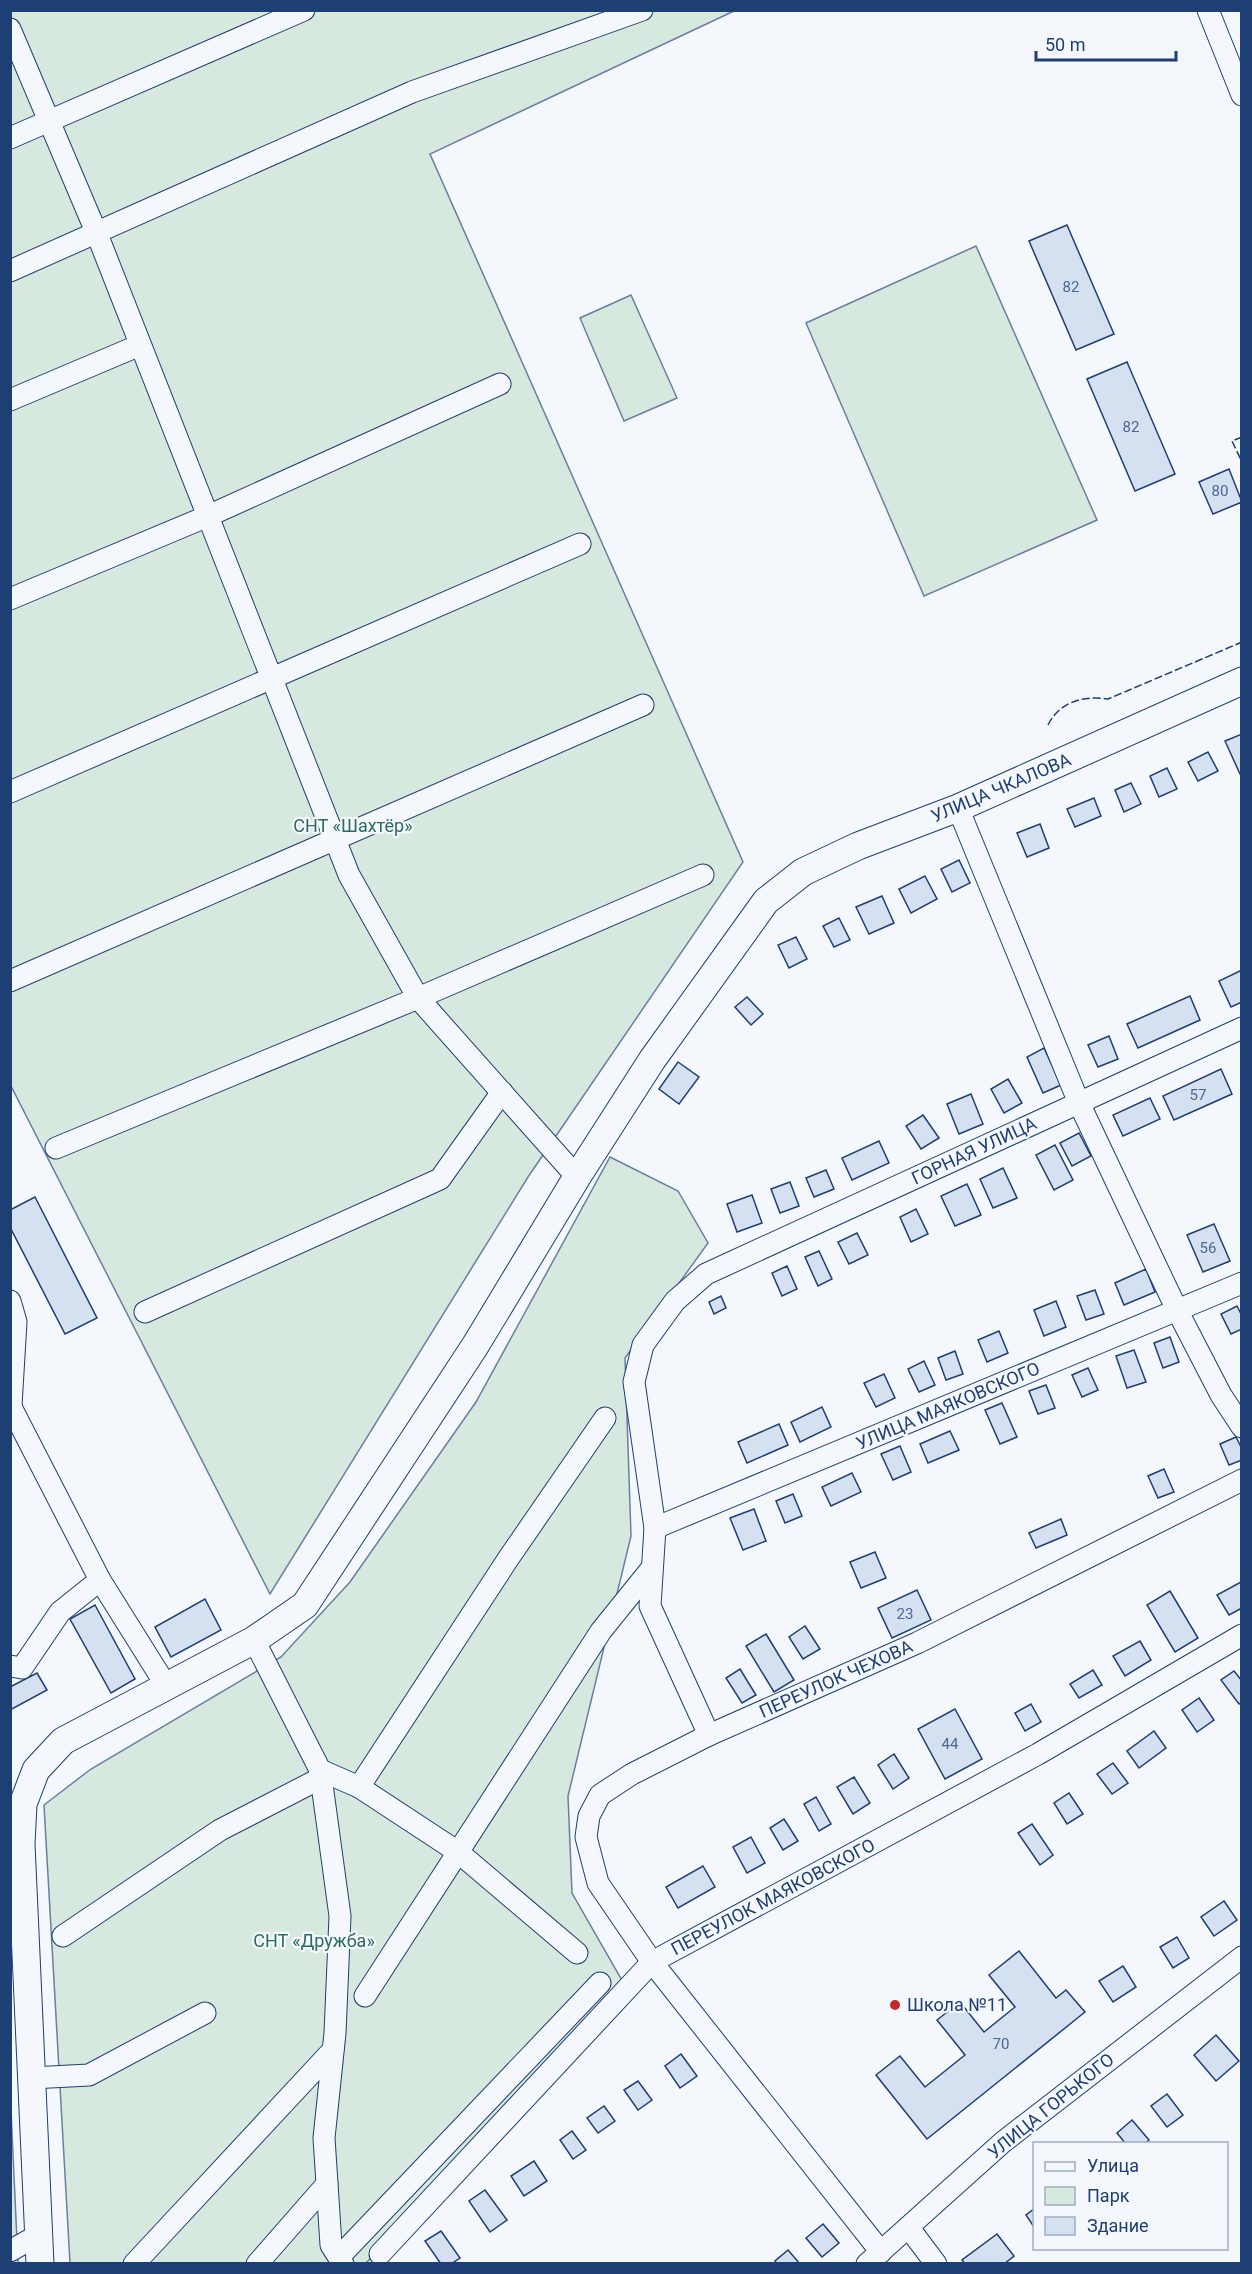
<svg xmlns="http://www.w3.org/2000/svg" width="1252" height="2274" viewBox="0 0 1252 2274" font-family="Roboto,sans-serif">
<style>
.green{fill:#d7e8df;stroke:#687fa3;stroke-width:1.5}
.building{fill:#d5e0f0;stroke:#1d3f73;stroke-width:1.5}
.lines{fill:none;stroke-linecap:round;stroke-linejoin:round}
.minor-casing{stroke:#1d3f73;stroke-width:23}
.major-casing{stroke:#1d3f73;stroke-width:29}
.minor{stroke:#f4f7fb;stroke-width:21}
.major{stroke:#f4f7fb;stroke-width:27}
.fence{stroke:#1d3f73;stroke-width:1.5;stroke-dasharray:8 3;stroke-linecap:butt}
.poi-dot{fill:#c62828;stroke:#f4f7fb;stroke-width:2}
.labels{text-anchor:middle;stroke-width:4.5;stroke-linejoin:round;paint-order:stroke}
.number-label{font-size:15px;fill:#4b6792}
.street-label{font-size:18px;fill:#1d3f73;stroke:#f4f7fb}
.park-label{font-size:18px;fill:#2c6c60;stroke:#f4f7fb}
.poi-label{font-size:18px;fill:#1d3f73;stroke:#f4f7fb;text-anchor:start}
</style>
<rect width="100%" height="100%" fill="#f4f7fb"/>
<!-- green -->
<g class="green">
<path d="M11,11H734L430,154L743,862L528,1177L270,1594L11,1086Z"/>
<path d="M976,246L1097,520L924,596L806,323Z"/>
<path d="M631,295L677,398L624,421L580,318Z"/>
<path d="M610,1157L678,1191L708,1243L625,1358L631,1536L568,1796L572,1893L628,1991L366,2263H70L44,1805L91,1769L281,1657L350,1582L476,1402Z"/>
<path d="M10,2089L18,2263V2264L10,2263Z"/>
</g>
<!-- building -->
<g class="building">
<path d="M1067,225L1114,334L1076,350L1029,241Z"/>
<path d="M1127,362L1175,474L1135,491L1087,379Z"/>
<path d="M1229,469L1242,502L1213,514L1199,482Z"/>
<path d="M1242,734V773L1240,774L1225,741Z"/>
<path d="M1208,752L1218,771L1198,781L1188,762Z"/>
<path d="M1167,768L1177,789L1159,797L1150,776Z"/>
<path d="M1131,783L1141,804L1124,812L1115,790Z"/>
<path d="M1094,798L1101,816L1075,827L1067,809Z"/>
<path d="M1040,824L1049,848L1027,857L1017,833Z"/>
<path d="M959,860L970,883L952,892L941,869Z"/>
<path d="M925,876L937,899L911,913L899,889Z"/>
<path d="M882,896L894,923L869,934L856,907Z"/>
<path d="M839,918L850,940L834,947L823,926Z"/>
<path d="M796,937L807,959L789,968L778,945Z"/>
<path d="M1242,970V1002L1231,1007L1219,981Z"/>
<path d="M1190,996L1200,1020L1138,1048L1127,1024Z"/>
<path d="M747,997L763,1014L751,1025L735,1007Z"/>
<path d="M1109,1036L1118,1059L1098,1067L1088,1045Z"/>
<path d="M1044,1048L1061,1085L1043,1093L1027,1057Z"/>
<path d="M678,1062L699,1077L679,1104L659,1089Z"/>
<path d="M1221,1069L1232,1094L1174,1120L1163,1096Z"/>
<path d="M1008,1079L1022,1103L1004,1113L991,1089Z"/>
<path d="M971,1094L983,1124L959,1134L947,1104Z"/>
<path d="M1150,1098L1160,1119L1123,1136L1113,1115Z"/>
<path d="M923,1115L939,1138L921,1149L906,1126Z"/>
<path d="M1079,1133L1091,1156L1072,1166L1060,1143Z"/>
<path d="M879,1141L889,1163L852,1180L842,1158Z"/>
<path d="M1055,1145L1073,1180L1054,1190L1036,1155Z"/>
<path d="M1003,1168L1017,1198L993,1208L980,1179Z"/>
<path d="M826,1170L834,1189L814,1197L806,1178Z"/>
<path d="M790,1182L799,1206L780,1213L771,1189Z"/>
<path d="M967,1184L981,1215L955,1226L941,1196Z"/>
<path d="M752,1195L762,1223L737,1232L727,1204Z"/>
<path d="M35,1197L97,1318L65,1334L10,1227V1210Z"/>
<path d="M916,1209L928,1234L911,1242L900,1217Z"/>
<path d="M1214,1224L1230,1261L1203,1272L1187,1235Z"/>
<path d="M857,1233L868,1255L849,1264L838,1242Z"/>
<path d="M819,1251L832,1279L818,1286L805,1257Z"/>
<path d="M787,1266L797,1289L782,1296L772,1273Z"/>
<path d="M1146,1269L1155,1292L1124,1305L1115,1283Z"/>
<path d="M1095,1290L1104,1314L1086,1320L1077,1296Z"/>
<path d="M721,1296L726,1308L714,1314L709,1302Z"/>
<path d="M1056,1301L1066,1327L1044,1336L1034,1310Z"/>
<path d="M1237,1306L1242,1316V1329L1231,1334L1221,1314Z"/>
<path d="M999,1331L1008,1353L987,1362L978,1340Z"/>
<path d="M1170,1337L1179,1362L1163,1368L1154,1343Z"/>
<path d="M1134,1350L1146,1382L1127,1388L1116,1356Z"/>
<path d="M955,1351L963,1374L946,1380L938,1358Z"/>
<path d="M924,1361L935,1385L919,1392L908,1369Z"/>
<path d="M1088,1368L1098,1390L1082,1397L1072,1375Z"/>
<path d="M884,1374L895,1398L876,1407L864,1383Z"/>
<path d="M1046,1385L1055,1408L1038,1414L1029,1391Z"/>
<path d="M1002,1403L1017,1437L1000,1444L985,1410Z"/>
<path d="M822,1407L831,1427L800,1442L791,1422Z"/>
<path d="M779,1424L788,1445L747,1463L738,1442Z"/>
<path d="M950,1431L959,1450L928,1463L920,1444Z"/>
<path d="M1236,1437L1242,1449V1460L1229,1465L1220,1444Z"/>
<path d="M900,1446L911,1472L893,1480L881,1454Z"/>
<path d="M1164,1469L1174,1492L1158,1498L1148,1476Z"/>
<path d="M852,1473L861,1492L831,1506L822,1487Z"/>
<path d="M793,1494L802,1516L785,1523L776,1501Z"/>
<path d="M754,1509L766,1541L743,1550L730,1518Z"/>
<path d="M1061,1519L1067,1535L1036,1548L1029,1533Z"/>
<path d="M875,1552L886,1578L861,1588L850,1562Z"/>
<path d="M1241,1582L1242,1608L1229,1615L1217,1595Z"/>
<path d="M917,1590L931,1620L892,1638L878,1608Z"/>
<path d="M1170,1591L1198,1638L1175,1652L1147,1605Z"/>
<path d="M205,1599L221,1630L171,1657L155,1627Z"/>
<path d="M95,1605L135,1679L111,1693L70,1619Z"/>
<path d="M805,1626L820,1649L803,1659L789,1637Z"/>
<path d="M766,1634L794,1680L774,1692L746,1646Z"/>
<path d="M1140,1641L1151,1660L1125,1676L1113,1656Z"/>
<path d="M740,1669L756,1695L742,1703L726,1678Z"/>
<path d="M1093,1670L1102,1685L1079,1698L1070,1684Z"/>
<path d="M1234,1671L1242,1681V1702L1239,1704L1221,1680Z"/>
<path d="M37,1673L47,1690L10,1710V1687Z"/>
<path d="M1199,1698L1214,1720L1197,1732L1182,1710Z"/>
<path d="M1031,1704L1041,1722L1025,1731L1015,1713Z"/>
<path d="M955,1709L982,1759L945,1779L918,1729Z"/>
<path d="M1154,1731L1166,1748L1139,1768L1127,1751Z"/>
<path d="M894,1754L909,1778L893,1789L878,1765Z"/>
<path d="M1113,1763L1128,1783L1112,1794L1097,1774Z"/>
<path d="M854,1777L870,1803L853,1814L837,1787Z"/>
<path d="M1069,1793L1083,1814L1067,1824L1054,1803Z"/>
<path d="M816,1797L831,1824L819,1831L804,1804Z"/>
<path d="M784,1819L798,1841L783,1850L770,1828Z"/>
<path d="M1032,1824L1053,1855L1040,1865L1018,1833Z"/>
<path d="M751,1837L765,1863L747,1873L733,1847Z"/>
<path d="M703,1866L715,1887L678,1908L666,1887Z"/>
<path d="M1224,1901L1237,1920L1214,1936L1201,1917Z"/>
<path d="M1177,1937L1189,1958L1173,1968L1160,1947Z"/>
<path d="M1019,1951L1056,1998L1066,1990L1085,2012L927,2139L876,2075L900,2056L925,2087L965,2055L937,2020L960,2002L984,2032L1015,2007L989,1975Z"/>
<path d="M1123,1966L1136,1987L1113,2002L1099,1981Z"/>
<path d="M1216,2035L1239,2061L1216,2081L1194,2055Z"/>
<path d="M681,2054L697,2076L680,2088L665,2066Z"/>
<path d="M638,2081L652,2100L638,2110L624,2090Z"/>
<path d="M1167,2094L1183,2115L1167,2127L1151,2106Z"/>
<path d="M604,2106L615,2121L598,2133L587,2118Z"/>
<path d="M1132,2120L1149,2140L1145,2144H1126L1117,2133Z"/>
<path d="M572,2131L586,2150L573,2159L560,2140Z"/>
<path d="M534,2161L547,2181L524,2196L511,2176Z"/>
<path d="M485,2190L507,2220L490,2232L469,2201Z"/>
<path d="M1034,2209V2227L1026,2215Z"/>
<path d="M823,2224L839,2243L822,2257L806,2238Z"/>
<path d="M441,2231L460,2258L451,2264H441L425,2241Z"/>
<path d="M997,2234L1014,2256L1004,2264H965L962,2260Z"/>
<path d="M788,2250L800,2264H777L775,2261Z"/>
</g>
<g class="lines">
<defs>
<g id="minor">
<path d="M1208,10L1242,95"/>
<path d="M10,29L97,234L349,875L418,998L577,1177"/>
<path d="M10,138L304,10"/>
<path d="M10,271L412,92L642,10"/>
<path d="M10,400L140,345"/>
<path d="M10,599L208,516L500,384"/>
<path d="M10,792L580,544"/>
<path d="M958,808L1079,1103L1177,1310L1221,1395L1242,1427"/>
<path d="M10,981L643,705"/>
<path d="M56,1148L418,998L703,875"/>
<path d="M10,1301L16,1322L11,1406"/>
<path d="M145,1312L440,1179L502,1092"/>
<path d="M10,1405L100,1580"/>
<path d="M655,1528L1242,1283"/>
<path d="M254,1640L320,1770L340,1916L335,2033L324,2138L331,2245L343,2264"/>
<path d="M10,1666L22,1668L60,1612L100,1580L167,1687"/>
<path d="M709,1735L650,1606L655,1528L634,1382L643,1345L675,1301L706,1274L1242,1028"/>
<path d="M320,1770L359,1787L458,1852L577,1953"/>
<path d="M359,1787L508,1559L605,1418"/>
<path d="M63,1936L220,1830L321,1778"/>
<path d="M365,1996L601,1631L651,1569"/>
<path d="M31,2078L89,2075L205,2013"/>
<path d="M909,2228L936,2264"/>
<path d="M10,2251L38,2235"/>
<path d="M881,2252L652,1962L598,1883L586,1837L589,1816L600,1795L632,1774L709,1735L917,1643L1242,1480"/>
<path d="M380,2254L652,1962L1038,1754L1242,1635"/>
<path d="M339,2257L600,1983"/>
<path d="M134,2264L333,2050"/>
<path d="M257,2264L327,2184"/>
<path d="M867,2264L1003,2142L1242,1957"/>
</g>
<path id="major" d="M40,2264L21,1844L23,1804L36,1770L63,1741L254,1640L305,1605L475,1346L577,1177L652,1060L766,901L803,872L858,846L958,808L1242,681"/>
</defs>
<!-- minor casing -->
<use href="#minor" class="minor-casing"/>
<!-- major casing -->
<use href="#major" class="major-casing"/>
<!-- minor -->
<use href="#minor" class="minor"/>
<!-- major -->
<use href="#major" class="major"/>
<!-- fence -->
<g class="fence">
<path d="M1242,437L1232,441L1242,462"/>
<path d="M1048,725C1059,702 1084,695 1108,699L1242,642"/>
</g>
</g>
<!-- markers -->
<circle class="poi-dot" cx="895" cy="2005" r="6"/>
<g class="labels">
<!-- number labels -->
<g class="number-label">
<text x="1071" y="292">82</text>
<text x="1131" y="432">82</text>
<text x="1220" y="496">80</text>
<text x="1198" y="1100">57</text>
<text x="1208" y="1253">56</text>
<text x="905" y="1619">23</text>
<text x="950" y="1749">44</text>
<text x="1001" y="2049">70</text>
</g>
<!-- street labels -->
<g class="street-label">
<text transform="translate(1001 788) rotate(-23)" y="6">УЛИЦА ЧКАЛОВА</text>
<text transform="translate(974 1151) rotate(-25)" y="6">ГОРНАЯ УЛИЦА</text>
<text transform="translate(948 1406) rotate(-23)" y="6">УЛИЦА МАЯКОВСКОГО</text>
<text transform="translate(836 1679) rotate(-24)" y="6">ПЕРЕУЛОК ЧЕХОВА</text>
<text transform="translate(773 1897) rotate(-28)" y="6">ПЕРЕУЛОК МАЯКОВСКОГО</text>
<text transform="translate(1051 2106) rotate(-39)" y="6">УЛИЦА ГОРЬКОГО</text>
</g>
<!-- park labels -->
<g class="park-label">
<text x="353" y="832">СНТ «Шахтёр»</text>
<text x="314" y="1947">СНТ «Дружба»</text>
</g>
<!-- poi labels -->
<g class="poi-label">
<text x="907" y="2011">Школа №11</text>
</g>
</g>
<!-- border -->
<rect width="1252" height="2274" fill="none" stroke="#1d3f73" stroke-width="24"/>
<!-- legend -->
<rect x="1033" y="2142" width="195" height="108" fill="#f4f7fb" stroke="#9eadc5" stroke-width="1.5"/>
<rect x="1045" y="2162" width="30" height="9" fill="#f4f7fb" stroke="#9eadc5" stroke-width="1.5"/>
<text x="1087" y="2172" font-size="18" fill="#1d3f73">Улица</text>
<rect x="1045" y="2187" width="30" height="18" fill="#d7e8df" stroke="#9eadc5" stroke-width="1.5"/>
<text x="1087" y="2202" font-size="18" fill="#1d3f73">Парк</text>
<rect x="1045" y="2217" width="30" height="18" fill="#d5e0f0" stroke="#9eadc5" stroke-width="1.5"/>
<text x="1087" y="2232" font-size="18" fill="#1d3f73">Здание</text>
<!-- scale -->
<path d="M1036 51v9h140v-9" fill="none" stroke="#1d3f73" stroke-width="3"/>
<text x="1045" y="51" font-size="18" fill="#1d3f73" stroke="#f4f7fb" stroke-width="4.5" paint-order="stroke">50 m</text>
</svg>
